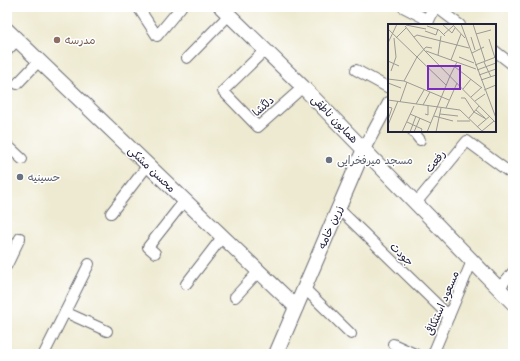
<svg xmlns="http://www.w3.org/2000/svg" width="520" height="361" viewBox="0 0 520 361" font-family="'Playpen Sans','Playpen Sans Arabic',sans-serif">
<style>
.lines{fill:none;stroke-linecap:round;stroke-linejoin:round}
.minor-casing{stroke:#696870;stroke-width:12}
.tertiary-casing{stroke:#696870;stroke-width:14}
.secondary-casing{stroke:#696870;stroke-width:16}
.minor{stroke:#fff;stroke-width:10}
.tertiary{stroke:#fff;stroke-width:12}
.secondary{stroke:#fff;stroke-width:14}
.education-dot{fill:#8d6e63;stroke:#fff;stroke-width:1.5}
.worship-dot{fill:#6b7280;stroke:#fff;stroke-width:1.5}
.labels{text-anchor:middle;stroke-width:3;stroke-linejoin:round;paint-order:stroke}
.education-label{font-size:11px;fill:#785e54;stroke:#fff;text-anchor:start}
.street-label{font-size:11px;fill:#22223b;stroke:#fff}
.worship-label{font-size:11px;fill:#5b616d;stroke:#fff;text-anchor:start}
.inset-road{fill:none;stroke:#9c9a95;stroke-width:1}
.view{fill:#7b2cbf;fill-opacity:0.15;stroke:#7b2cbf;stroke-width:2}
.inset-edge{fill:none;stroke:#22223b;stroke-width:2}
</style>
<rect width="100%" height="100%" fill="#fff"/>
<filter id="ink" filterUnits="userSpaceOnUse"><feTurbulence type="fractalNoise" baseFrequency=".025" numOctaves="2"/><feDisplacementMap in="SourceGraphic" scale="8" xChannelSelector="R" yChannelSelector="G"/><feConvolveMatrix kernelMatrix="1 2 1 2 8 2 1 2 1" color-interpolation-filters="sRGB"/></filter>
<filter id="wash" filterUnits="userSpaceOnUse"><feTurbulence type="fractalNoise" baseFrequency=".012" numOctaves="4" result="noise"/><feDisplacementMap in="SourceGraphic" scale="16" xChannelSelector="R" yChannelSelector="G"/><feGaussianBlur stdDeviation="0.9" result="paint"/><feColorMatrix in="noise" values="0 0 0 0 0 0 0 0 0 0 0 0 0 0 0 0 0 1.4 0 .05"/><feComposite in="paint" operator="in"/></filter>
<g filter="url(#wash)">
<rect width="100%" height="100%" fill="#eeead1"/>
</g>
<g filter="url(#ink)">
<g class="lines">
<defs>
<g id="minor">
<path d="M138,7L157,36L181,7"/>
<path d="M403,7L428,20"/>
<path d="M436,7L460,25"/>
<path d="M265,50L223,91L258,127L303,87"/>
<path d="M7,51L17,40"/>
<path d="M495,51L513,65"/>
<path d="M187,58L229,15"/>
<path d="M356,70L389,88"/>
<path d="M17,84L39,61"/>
<path d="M413,131L420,140"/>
<path d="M7,145L22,159"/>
<path d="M416,203L467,141L513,175"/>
<path d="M338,208L449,316"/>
<path d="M111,213L148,165"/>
<path d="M155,253L148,247L185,200"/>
<path d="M7,265L20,238"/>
<path d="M186,284L223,236"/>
<path d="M304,288L351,334"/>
<path d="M499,288L513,272"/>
<path d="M235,297L259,271"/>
<path d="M65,312L107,331"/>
<path d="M393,344L415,354"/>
<path d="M44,354L89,264"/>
<path d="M433,354L472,261"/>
</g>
<g id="tertiary">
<path d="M426,25L434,7"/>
<path d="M364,149L389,103"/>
</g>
<g id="secondary">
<path d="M221,7L303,87L513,303"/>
<path d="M7,30L296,307"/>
<path d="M276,354L364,149"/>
</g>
</defs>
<!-- minor casing -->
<use href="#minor" class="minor-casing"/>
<!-- tertiary casing -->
<use href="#tertiary" class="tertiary-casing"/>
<!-- secondary casing -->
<use href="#secondary" class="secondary-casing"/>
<!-- minor -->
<use href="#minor" class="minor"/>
<!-- tertiary -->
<use href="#tertiary" class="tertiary"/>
<!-- secondary -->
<use href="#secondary" class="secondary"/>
</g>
</g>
<!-- markers -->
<circle class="education-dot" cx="57" cy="40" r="4"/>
<g class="worship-dot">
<circle cx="329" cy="160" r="4"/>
<circle cx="20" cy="177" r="4"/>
</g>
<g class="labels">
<!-- education labels -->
<g class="education-label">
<text x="65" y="44">مدرسه</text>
</g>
<!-- street labels -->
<g class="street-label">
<text transform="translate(263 106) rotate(-41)" y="4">دلگشا</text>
<text transform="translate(335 119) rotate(46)" y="4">همایون ناطقی</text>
<text transform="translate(435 161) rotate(-51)" y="4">رفعت</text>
<text transform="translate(152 169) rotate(44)" y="4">محسن مشکی</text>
<text transform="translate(330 227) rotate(-67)" y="4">زرین خامه</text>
<text transform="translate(402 254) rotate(44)" y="4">جودت</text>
<text transform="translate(442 303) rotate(-67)" y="4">مسعود استنکافی</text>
</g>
<!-- worship labels -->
<g class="worship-label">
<text x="337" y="164">مسجد میرفخرایی</text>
<text x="28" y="181">حسینیه</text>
</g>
</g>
<!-- overview -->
<g transform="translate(388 24)">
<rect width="108" height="108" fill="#eeead1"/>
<path class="inset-road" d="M54,0L64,9L67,4M64,0L77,14M73,0L108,94M85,0L97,37M18,1L38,5M17,2L37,27L108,99M39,2L51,6L57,12M0,5L58,61M37,7L48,11L50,5M56,10L65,2M88,10L103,6M26,13L29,11L81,24M83,13L87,26M8,14L18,4M101,15L107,34M0,19L9,0M38,27L88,45M84,29L96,23M50,31L53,12M71,33L86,39M63,36L73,10M0,37L11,42M96,38L103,53M87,41L108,33M67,43L94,64M89,46L108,39M3,47L8,33L6,14M91,51L108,45M62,52L69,38M0,55L16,57L61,76M93,56L108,51M16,57L29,33L38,23L44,24M0,59L13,64M75,65L83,55M96,66L108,61M83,73L94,63M73,74H77L86,88L98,95M0,76L72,86L95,108M87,77L97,70M12,78L19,58M28,80L36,66M35,81L42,68M0,83L4,84L0,96M58,84L69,59M88,86L97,94M22,90L43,99M37,90L40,91V82M52,90L70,92M46,92L65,97M81,94L91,82M69,97H82M19,98L34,105L33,108M0,101L10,77M89,103L102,92M94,107L106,97M14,108L26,82M22,108L28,92M26,108L32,94M39,108L62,52M48,108L53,84"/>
<path class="view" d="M40,42H72V65H40Z"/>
<rect width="108" height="108" class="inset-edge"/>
</g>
<!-- margin -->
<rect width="520" height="361" fill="none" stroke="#fff" stroke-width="24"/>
</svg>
